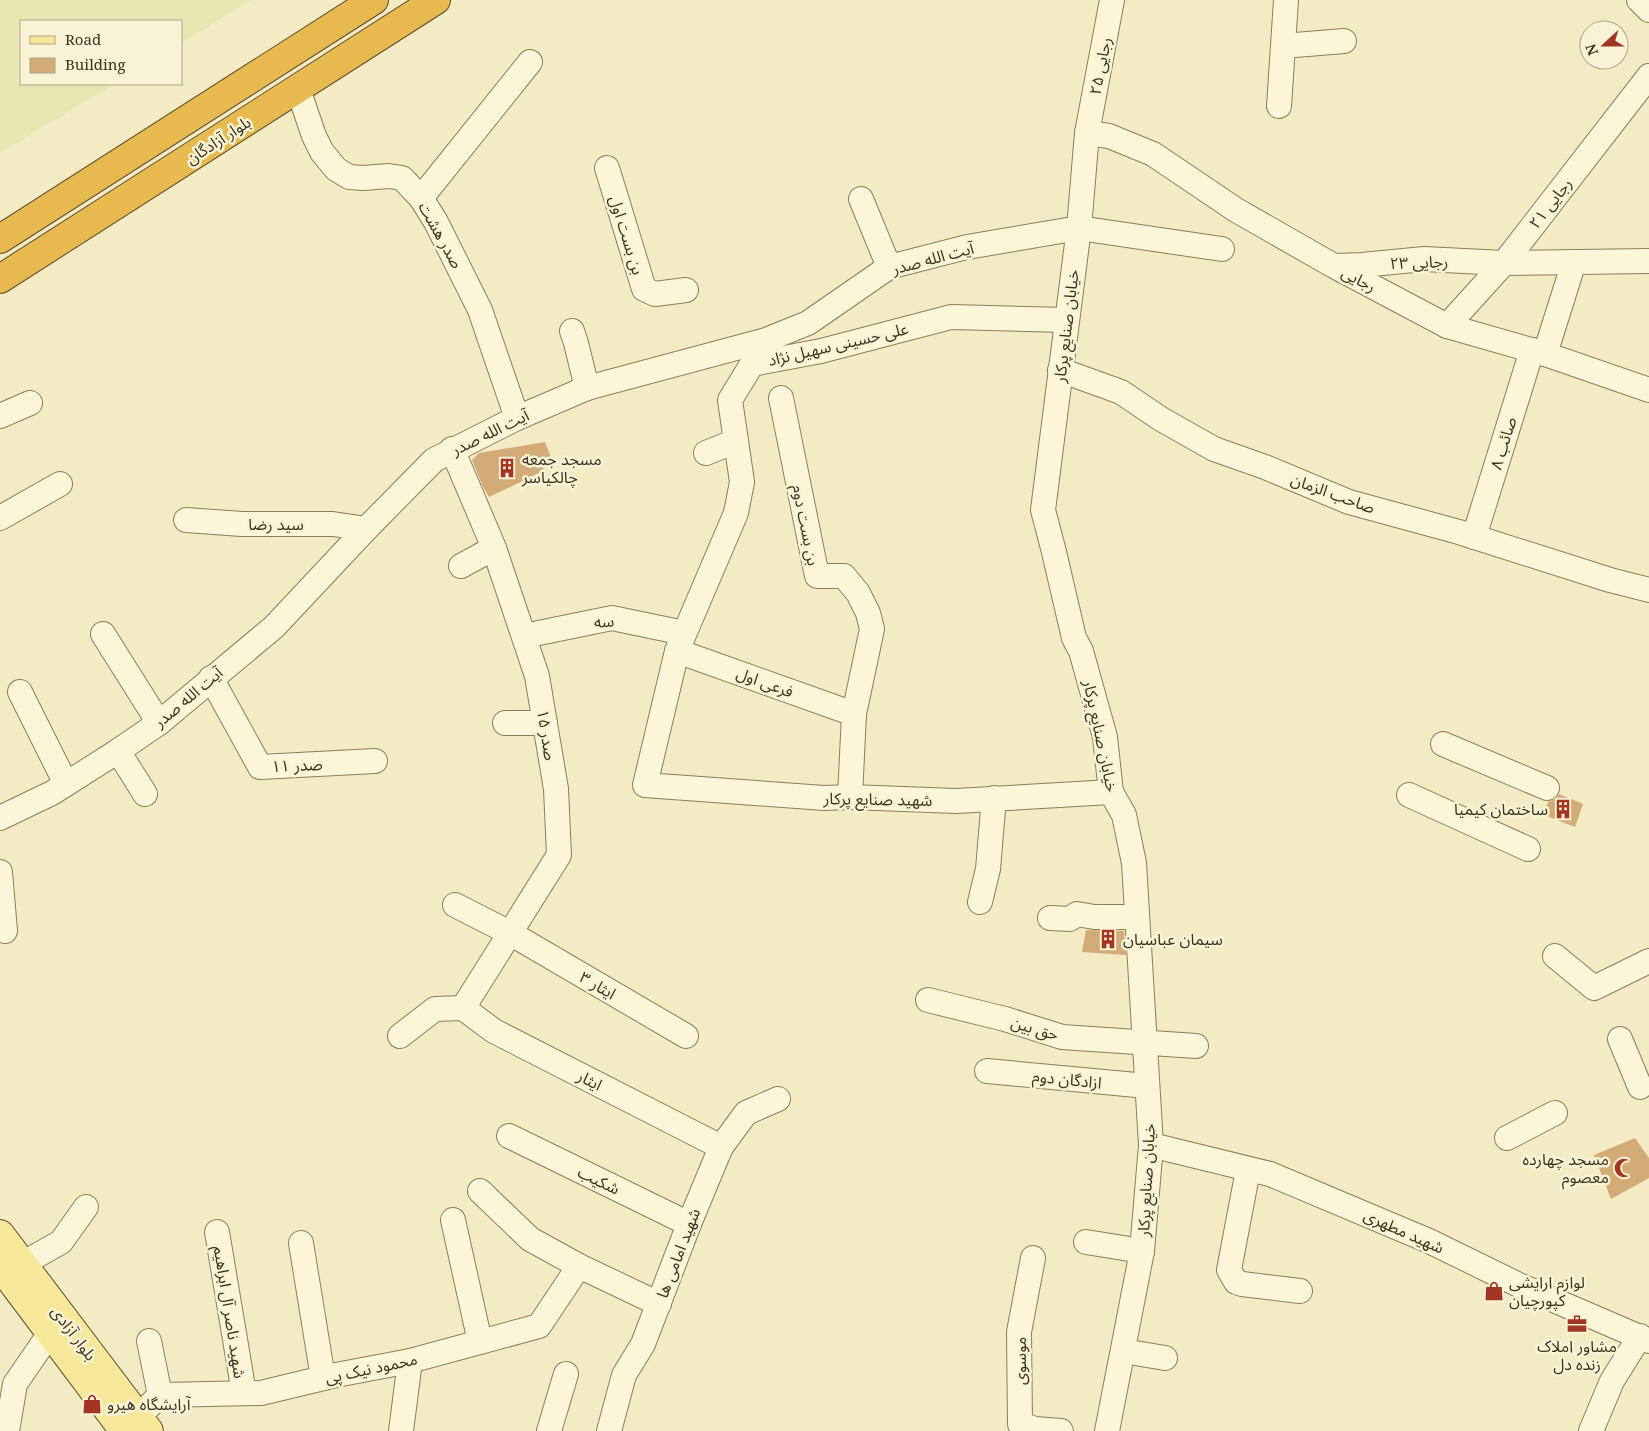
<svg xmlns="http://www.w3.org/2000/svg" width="1649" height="1431" viewBox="0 0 1649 1431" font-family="'Noto Serif','Noto Sans Arabic',serif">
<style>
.farmland{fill:#e8e7b1}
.building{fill:#d3ab77}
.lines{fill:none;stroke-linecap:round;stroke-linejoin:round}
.minor-casing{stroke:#8e7d58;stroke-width:26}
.major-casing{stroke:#5c4a2d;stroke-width:30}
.highway-casing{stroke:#5c4a2d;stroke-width:30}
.minor{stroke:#fbf6d8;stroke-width:24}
.major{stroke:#f7e899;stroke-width:28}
.highway{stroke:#e7ba4f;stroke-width:28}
.labels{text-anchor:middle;stroke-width:5;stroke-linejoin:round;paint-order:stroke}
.street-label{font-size:16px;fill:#3d311e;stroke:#f8f3d4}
.poi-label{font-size:16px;fill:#3d311e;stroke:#f8f3d4;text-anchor:start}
</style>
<rect width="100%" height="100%" fill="#f2ebc4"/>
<!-- farmland -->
<path class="farmland" d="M0,0H251L181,43V21H21V84H114L0,153Z"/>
<!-- building -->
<g class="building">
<path d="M545,442L552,460L539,473L489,497L483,487L472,460L479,453Z"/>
<path d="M1559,794L1583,804L1575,827L1544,815L1548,802L1555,799Z"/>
<path d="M1086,930L1124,931L1126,955L1082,952Z"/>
<path d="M1635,1138L1649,1158V1178L1611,1199L1594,1155Z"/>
</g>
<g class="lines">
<defs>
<g id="minor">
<path d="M1639,0L1649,10"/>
<path d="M1283,46L1344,41"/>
<path d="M298,89L314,136L322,152L336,169L349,177L363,178L389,176L402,178L421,198L436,222L480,310L517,418"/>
<path d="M1279,106L1286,0"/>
<path d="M1087,133L1109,136L1153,154L1236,210L1334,266L1447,326L1545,354L1649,390"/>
<path d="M607,168L644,289L655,294L686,290"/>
<path d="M421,198L530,62"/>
<path d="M861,199L889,267"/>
<path d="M1336,266L1362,265L1424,259L1504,263L1649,261"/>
<path d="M1066,320L951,317L821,351L752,364L730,400L742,482L736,513L677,651L645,785L824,798L850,797L956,801L1111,792"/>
<path d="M1447,326L1504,263L1649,76"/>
<path d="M572,331L576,343L587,388"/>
<path d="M1545,354L1574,262"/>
<path d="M1060,370L1121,392L1161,419L1214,449L1265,467L1349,502L1459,532L1610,580L1649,590"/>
<path d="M781,398L817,576H844L858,593L868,613L872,629L854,714L850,797"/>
<path d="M0,416L30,403"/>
<path d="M452,449L494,548L537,676L556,789L559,855L463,1008"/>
<path d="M706,453L736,441"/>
<path d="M0,518L60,484"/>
<path d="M186,520L242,524H333L366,529"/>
<path d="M1474,537L1532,350"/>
<path d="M461,566L494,548"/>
<path d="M103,634L159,723"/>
<path d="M524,636L612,618L684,633"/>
<path d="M677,651L854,714"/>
<path d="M211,678L260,767L375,761"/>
<path d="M20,692L66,784"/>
<path d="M505,723H545"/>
<path d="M1443,744L1547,788"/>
<path d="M118,751L145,794"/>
<path d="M1409,795L1528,849"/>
<path d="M0,818L52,793L118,751L159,723L274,627L366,529L434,460L517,418L587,388L766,340L808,323L889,267L967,247L1079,228L1222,249"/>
<path d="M0,872L5,931"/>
<path d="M980,902L988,869L994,798"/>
<path d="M455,905L510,933L686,1036"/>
<path d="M1050,918L1070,919L1077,914L1094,917H1137"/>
<path d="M1555,956L1594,988L1649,961"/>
<path d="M928,1000L1005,1019L1062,1037L1196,1046"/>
<path d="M463,1008L494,1031L721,1147"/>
<path d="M400,1036L435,1009L463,1008"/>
<path d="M1620,1039L1640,1087"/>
<path d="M987,1071L1147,1086"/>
<path d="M509,1136L689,1224"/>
<path d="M1507,1138L1555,1113"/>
<path d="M1151,1145L1270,1174L1429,1241L1521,1286L1649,1341"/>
<path d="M1248,1170L1229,1270L1236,1282L1242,1284L1300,1291"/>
<path d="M480,1191L530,1239L579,1266"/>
<path d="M453,1220L480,1342"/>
<path d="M217,1232L244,1393"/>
<path d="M1086,1242L1142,1251"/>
<path d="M301,1243L323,1378"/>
<path d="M1033,1258L1019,1332L1020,1424L1035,1429L1061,1431"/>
<path d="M22,1264L61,1242L86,1207"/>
<path d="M149,1341L160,1395"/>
<path d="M1123,1351L1165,1358"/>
<path d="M138,1417L160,1395L261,1393L336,1375L410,1361L539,1326L579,1266L659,1304"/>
<path d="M7,1431L15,1384L50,1333"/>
<path d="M401,1431L410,1361"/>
<path d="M549,1431L566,1374"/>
<path d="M609,1431L624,1375L643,1344L689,1224L721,1147L746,1113L778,1099"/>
<path d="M1107,1431L1142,1251L1151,1145L1134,863L1124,815L1111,792L1105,737L1081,651L1074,638L1054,552L1043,510L1079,228L1087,133L1112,0"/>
<path d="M1591,1431L1612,1381L1640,1336"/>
</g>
<g id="major">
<path d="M0,1234L149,1431"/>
<path d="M0,1266L124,1431"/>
</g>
<g id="highway">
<path d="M0,239L374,0"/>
<path d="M0,279L436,0"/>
</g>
</defs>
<!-- minor casing -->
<use href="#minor" class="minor-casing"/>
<!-- major casing -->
<use href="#major" class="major-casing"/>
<!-- highway casing -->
<use href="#highway" class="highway-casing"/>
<!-- minor -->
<use href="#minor" class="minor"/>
<!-- major -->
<use href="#major" class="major"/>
<!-- highway -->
<use href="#highway" class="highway"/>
</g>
<!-- icons -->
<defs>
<symbol id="building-bare" viewBox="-9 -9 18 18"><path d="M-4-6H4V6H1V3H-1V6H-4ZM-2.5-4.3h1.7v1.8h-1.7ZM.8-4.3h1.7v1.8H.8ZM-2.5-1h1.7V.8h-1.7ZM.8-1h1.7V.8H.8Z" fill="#a23523" stroke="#f8f3d4" stroke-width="2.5" paint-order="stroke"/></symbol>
<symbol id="mosque-bare" viewBox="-9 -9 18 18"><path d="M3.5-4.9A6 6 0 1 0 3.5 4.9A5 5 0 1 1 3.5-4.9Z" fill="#a23523" stroke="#f8f3d4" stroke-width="2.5" paint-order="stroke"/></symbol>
<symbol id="shop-bare" viewBox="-9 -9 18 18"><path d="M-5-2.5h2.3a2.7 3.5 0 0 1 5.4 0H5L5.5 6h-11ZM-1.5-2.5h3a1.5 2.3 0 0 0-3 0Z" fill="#a23523" stroke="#f8f3d4" stroke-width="2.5" paint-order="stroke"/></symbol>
<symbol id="office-bare" viewBox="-9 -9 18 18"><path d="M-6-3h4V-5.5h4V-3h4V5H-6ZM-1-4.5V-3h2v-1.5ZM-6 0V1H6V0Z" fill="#a23523" stroke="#f8f3d4" stroke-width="2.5" paint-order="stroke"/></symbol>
</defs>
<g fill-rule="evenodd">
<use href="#building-bare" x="493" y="454" width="28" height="28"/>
<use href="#building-bare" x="1549" y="795" width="28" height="28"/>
<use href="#building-bare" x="1094" y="925" width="28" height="28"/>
<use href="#mosque-bare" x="1610" y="1154" width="28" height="28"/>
<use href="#shop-bare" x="1480" y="1277" width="28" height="28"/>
<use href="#office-bare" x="1563" y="1310" width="28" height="28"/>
<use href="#shop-bare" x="78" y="1390" width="28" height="28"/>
</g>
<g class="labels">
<!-- street labels -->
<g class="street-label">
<text transform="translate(1100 66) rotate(-79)" y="6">رجایی ۲۵</text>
<text transform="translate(218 140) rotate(-33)" y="6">بلوار آزادگان</text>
<text transform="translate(1550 203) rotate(-52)" y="6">رجایی ۲۱</text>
<text transform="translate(441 235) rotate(61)" y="6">صدر هشت</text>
<text transform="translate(627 235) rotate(73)" y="6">بن بست اول</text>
<text transform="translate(933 258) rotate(-15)" y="6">آیت الله صدر</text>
<text transform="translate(1419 262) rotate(-2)" y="6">رجایی ۲۳</text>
<text transform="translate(1359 279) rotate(28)" y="6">رجایی</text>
<text transform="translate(1066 326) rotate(-83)" y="6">خیابان صنایع پرکار</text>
<text transform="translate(838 344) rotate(-13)" y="6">علی حسینی سهیل نژاد</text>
<text transform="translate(490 432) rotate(-26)" y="6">آیت الله صدر</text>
<text transform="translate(1503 443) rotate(-73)" y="6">صائب ۸</text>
<text transform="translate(1333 493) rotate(20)" y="6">صاحب الزمان</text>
<text x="276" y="530">سید رضا</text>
<text transform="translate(806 525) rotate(79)" y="6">بن بست دوم</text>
<text transform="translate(604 621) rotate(-4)" y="6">سه</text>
<text transform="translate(765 682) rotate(20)" y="6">فرعی اول</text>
<text transform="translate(188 697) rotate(-40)" y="6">آیت الله صدر</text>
<text transform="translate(547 735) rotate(81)" y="6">صدر ۱۵</text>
<text transform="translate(1101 736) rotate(78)" y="6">خیابان صنایع پرکار</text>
<text transform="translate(297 765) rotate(-3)" y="6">صدر ۱۱</text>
<text transform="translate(878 799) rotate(1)" y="6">شهید صنایع پرکار</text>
<text transform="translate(598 985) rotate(30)" y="6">ایثار ۳</text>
<text transform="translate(1035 1028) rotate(16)" y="6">حق بین</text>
<text transform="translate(1067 1079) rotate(6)" y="6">ازادگان دوم</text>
<text transform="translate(590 1080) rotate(27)" y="6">ایثار</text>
<text transform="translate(599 1180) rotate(26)" y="6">شکیب</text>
<text transform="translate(1146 1180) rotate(-87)" y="6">خیابان صنایع پرکار</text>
<text transform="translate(1404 1231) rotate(24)" y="6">شهید مطهری</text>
<text transform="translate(678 1253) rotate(-69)" y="6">شهید امامی ها</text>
<text transform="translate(230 1312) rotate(81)" y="6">شهید ناصر آل ابراهیم</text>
<text transform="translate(74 1333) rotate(53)" y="6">بلوار آزادی</text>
<text transform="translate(1020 1361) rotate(-90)" y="6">موسوی</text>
<text transform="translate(371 1368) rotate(-12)" y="6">محمود نیک پی</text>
</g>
<!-- poi labels -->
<g class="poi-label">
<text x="522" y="465">مسجد جمعه<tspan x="522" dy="18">چالکیاسر</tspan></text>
<text x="1548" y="815" text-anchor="end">ساختمان کیمیا</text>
<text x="1123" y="945">سیمان عباسیان</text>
<text x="1609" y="1165" text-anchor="end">مسجد چهارده<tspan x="1609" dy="18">معصوم</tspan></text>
<text x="1509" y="1288">لوازم ارایشی<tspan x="1509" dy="18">کپورچیان</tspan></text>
<text x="1577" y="1352" text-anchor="middle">مشاور املاک<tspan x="1577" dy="18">زنده دل</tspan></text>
<text x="107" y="1410">آرایشگاه هیرو</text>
</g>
</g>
<!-- legend -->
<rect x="20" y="20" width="162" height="65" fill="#f8f3d4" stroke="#ada58b"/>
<rect x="30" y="36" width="25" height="8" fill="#f7e899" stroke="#ada58b"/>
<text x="65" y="45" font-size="15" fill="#3d311e">Road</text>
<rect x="30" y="58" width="25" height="15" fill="#d3ab77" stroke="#ada58b"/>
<text x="65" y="70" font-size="15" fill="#3d311e">Building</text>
<!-- north arrow -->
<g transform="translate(1604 45) rotate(249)"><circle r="24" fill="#f8f3d4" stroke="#ada58b"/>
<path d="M0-4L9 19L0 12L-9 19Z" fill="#a23523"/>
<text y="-8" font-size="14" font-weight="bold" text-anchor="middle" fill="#3d311e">N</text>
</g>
</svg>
